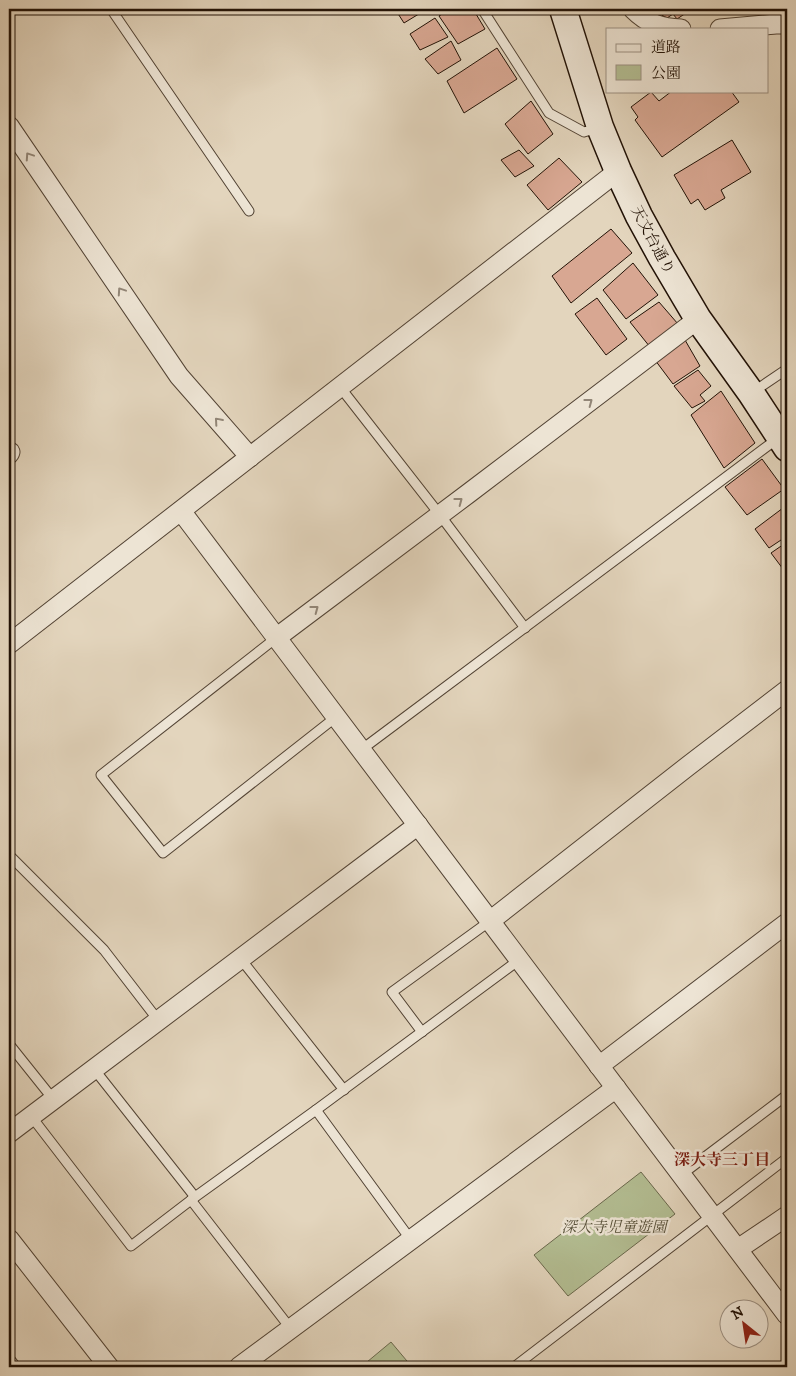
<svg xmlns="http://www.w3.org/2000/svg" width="796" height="1376" viewBox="0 0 796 1376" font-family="'IM FELL DW Pica','Noto Serif JP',serif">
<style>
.green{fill:#b3bd92;stroke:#6a684c}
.building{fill:#d8a792;stroke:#221206}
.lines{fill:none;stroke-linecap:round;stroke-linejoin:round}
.lane-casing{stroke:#524334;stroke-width:11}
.street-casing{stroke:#524334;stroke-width:21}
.secondary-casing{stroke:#221206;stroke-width:29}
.path{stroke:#221206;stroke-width:3;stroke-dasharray:4 2.5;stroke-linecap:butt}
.lane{stroke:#ede4d4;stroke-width:9}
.street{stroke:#ede4d4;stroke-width:19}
.secondary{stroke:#ede4d4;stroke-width:26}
.oneway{stroke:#928677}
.labels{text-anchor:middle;stroke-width:5;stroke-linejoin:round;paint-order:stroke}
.street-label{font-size:15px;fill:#221206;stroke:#ede4d4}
.park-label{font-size:15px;font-style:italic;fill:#554e37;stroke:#ede4d4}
.neighbourhood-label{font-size:16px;font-weight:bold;fill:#7a1f14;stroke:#ede4d4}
</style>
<rect width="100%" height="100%" fill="#e3d5bd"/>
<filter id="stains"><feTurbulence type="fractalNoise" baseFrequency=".004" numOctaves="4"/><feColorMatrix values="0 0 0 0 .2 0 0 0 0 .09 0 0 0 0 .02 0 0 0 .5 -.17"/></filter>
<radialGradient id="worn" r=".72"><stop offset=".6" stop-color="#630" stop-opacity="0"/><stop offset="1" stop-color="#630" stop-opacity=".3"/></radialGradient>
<!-- green -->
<g class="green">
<path d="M641,1172L675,1214L568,1296L534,1255Z"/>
<path d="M391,1342L412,1367H361Z"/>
</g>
<!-- building -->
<g class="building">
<path d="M395,9H427L404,23Z"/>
<path d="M450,9H473L485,29L458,44L439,16Z"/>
<path d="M651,9H692L677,19L673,14L667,18Z"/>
<path d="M435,18L448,37L420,50L410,34Z"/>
<path d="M451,41L461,60L438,74L425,59Z"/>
<path d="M497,48L517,79L464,113L447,81Z"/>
<path d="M672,91H731L739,102L662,157L635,120L638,117L631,107L651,92L659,101Z"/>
<path d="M531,101L553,134L528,154L505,124Z"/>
<path d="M732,140L751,172L721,190L725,198L705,210L698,199L691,204L674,175Z"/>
<path d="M519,150L534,166L515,177L501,160Z"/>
<path d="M559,158L582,182L548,210L527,185Z"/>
<path d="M611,229L632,253L571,303L552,276Z"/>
<path d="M633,263L658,295L626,319L603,290Z"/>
<path d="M597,298L627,339L606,355L575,314Z"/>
<path d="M659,302L678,324L650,347L630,322Z"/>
<path d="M685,340L700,366L673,384L655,360Z"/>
<path d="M698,370L711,386L700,395L705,401L692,408L674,386Z"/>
<path d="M721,391L755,443L724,468L691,415Z"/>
<path d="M762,459L784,489L747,515L725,487Z"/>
<path d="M787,505V536L769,548L755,529Z"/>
<path d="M787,542V566L783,569L771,553Z"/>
</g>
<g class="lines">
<defs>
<g id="lane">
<path d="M111,9L249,211"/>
<path d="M482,9L549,113L584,132L598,128"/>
<path d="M340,387L440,515L525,628"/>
<path d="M753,392L787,369"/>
<path d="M276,638L101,775L163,853L336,717"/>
<path d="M361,750L777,439"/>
<path d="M9,855L104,950L158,1020"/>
<path d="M240,958L344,1090"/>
<path d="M422,1032L392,992L490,921"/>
<path d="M9,1044L53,1099"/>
<path d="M94,1069L195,1197"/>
<path d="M316,1110L411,1240"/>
<path d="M31,1116L131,1246L195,1197L316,1110L519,960"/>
<path d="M681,1175L787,1095"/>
<path d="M191,1200L291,1329"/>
<path d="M9,1358L16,1367"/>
<path d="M514,1367L787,1158"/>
</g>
<g id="street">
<path d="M633,9C648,24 661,28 681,29"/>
<path d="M720,29L776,24H787"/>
<path d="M9,126L179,376L250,457"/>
<path d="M9,454L10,452"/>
<path d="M181,511L787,1315"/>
<path d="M276,638L469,493L698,319"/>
<path d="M9,644L618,171"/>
<path d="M490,921L688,766L787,690"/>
<path d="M599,1066L787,923"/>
<path d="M9,1133L418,825"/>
<path d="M9,1239L109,1367"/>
<path d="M738,1249L787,1216"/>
<path d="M239,1367L616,1088"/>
</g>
<path id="secondary" d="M563,9L600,127L618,171L639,216L662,258L698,319L751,393L787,448"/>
</defs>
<!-- lane casing -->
<use href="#lane" class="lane-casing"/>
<!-- street casing -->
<use href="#street" class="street-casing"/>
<!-- secondary casing -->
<use href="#secondary" class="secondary-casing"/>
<!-- path -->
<path class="path" d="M781,1367L787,1363"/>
<!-- lane -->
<use href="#lane" class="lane"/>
<!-- street -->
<use href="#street" class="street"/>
<!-- secondary -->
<use href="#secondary" class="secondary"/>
</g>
<!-- one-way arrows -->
<defs><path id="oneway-chevron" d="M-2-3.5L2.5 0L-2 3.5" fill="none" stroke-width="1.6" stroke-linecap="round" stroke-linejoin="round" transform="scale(1.25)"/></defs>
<g class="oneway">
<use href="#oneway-chevron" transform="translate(29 156) rotate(-124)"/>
<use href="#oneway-chevron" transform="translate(121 291) rotate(-124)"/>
<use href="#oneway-chevron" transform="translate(589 402) rotate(-37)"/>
<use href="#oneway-chevron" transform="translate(218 421) rotate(-131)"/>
<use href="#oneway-chevron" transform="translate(459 501) rotate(-37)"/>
<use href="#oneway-chevron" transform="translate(315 609) rotate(-37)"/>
</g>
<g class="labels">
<!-- street labels -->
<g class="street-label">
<text transform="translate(653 240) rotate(62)" y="5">天文台通り</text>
</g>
<!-- park labels -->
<g class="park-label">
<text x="614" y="1232">深大寺児童遊園</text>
</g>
<!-- neighbourhood labels -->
<g class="neighbourhood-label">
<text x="722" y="1165">深大寺三丁目</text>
</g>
</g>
<!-- margin -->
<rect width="796" height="1376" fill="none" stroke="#e3d5bd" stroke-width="30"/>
<rect x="10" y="10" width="776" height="1356" fill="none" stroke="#221206" stroke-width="2.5"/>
<rect x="15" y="15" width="766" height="1346" fill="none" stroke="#221206"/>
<!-- legend -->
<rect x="606" y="28" width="162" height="65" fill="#ede4d4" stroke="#9c9082"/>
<rect x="616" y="44" width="25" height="8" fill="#ede4d4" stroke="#9c9082"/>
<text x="651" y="52" font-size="15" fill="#221206">道路</text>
<rect x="616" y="65" width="25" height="15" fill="#b3bd92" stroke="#9c9082"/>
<text x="651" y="78" font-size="15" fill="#221206">公園</text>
<!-- north arrow -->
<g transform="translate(744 1324) rotate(330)"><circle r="24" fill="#ede4d4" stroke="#9c9082"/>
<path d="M0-4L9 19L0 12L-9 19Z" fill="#8f2418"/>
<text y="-8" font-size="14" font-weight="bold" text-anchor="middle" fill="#221206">N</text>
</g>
<rect width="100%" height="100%" filter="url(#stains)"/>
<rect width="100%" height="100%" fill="url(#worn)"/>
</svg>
